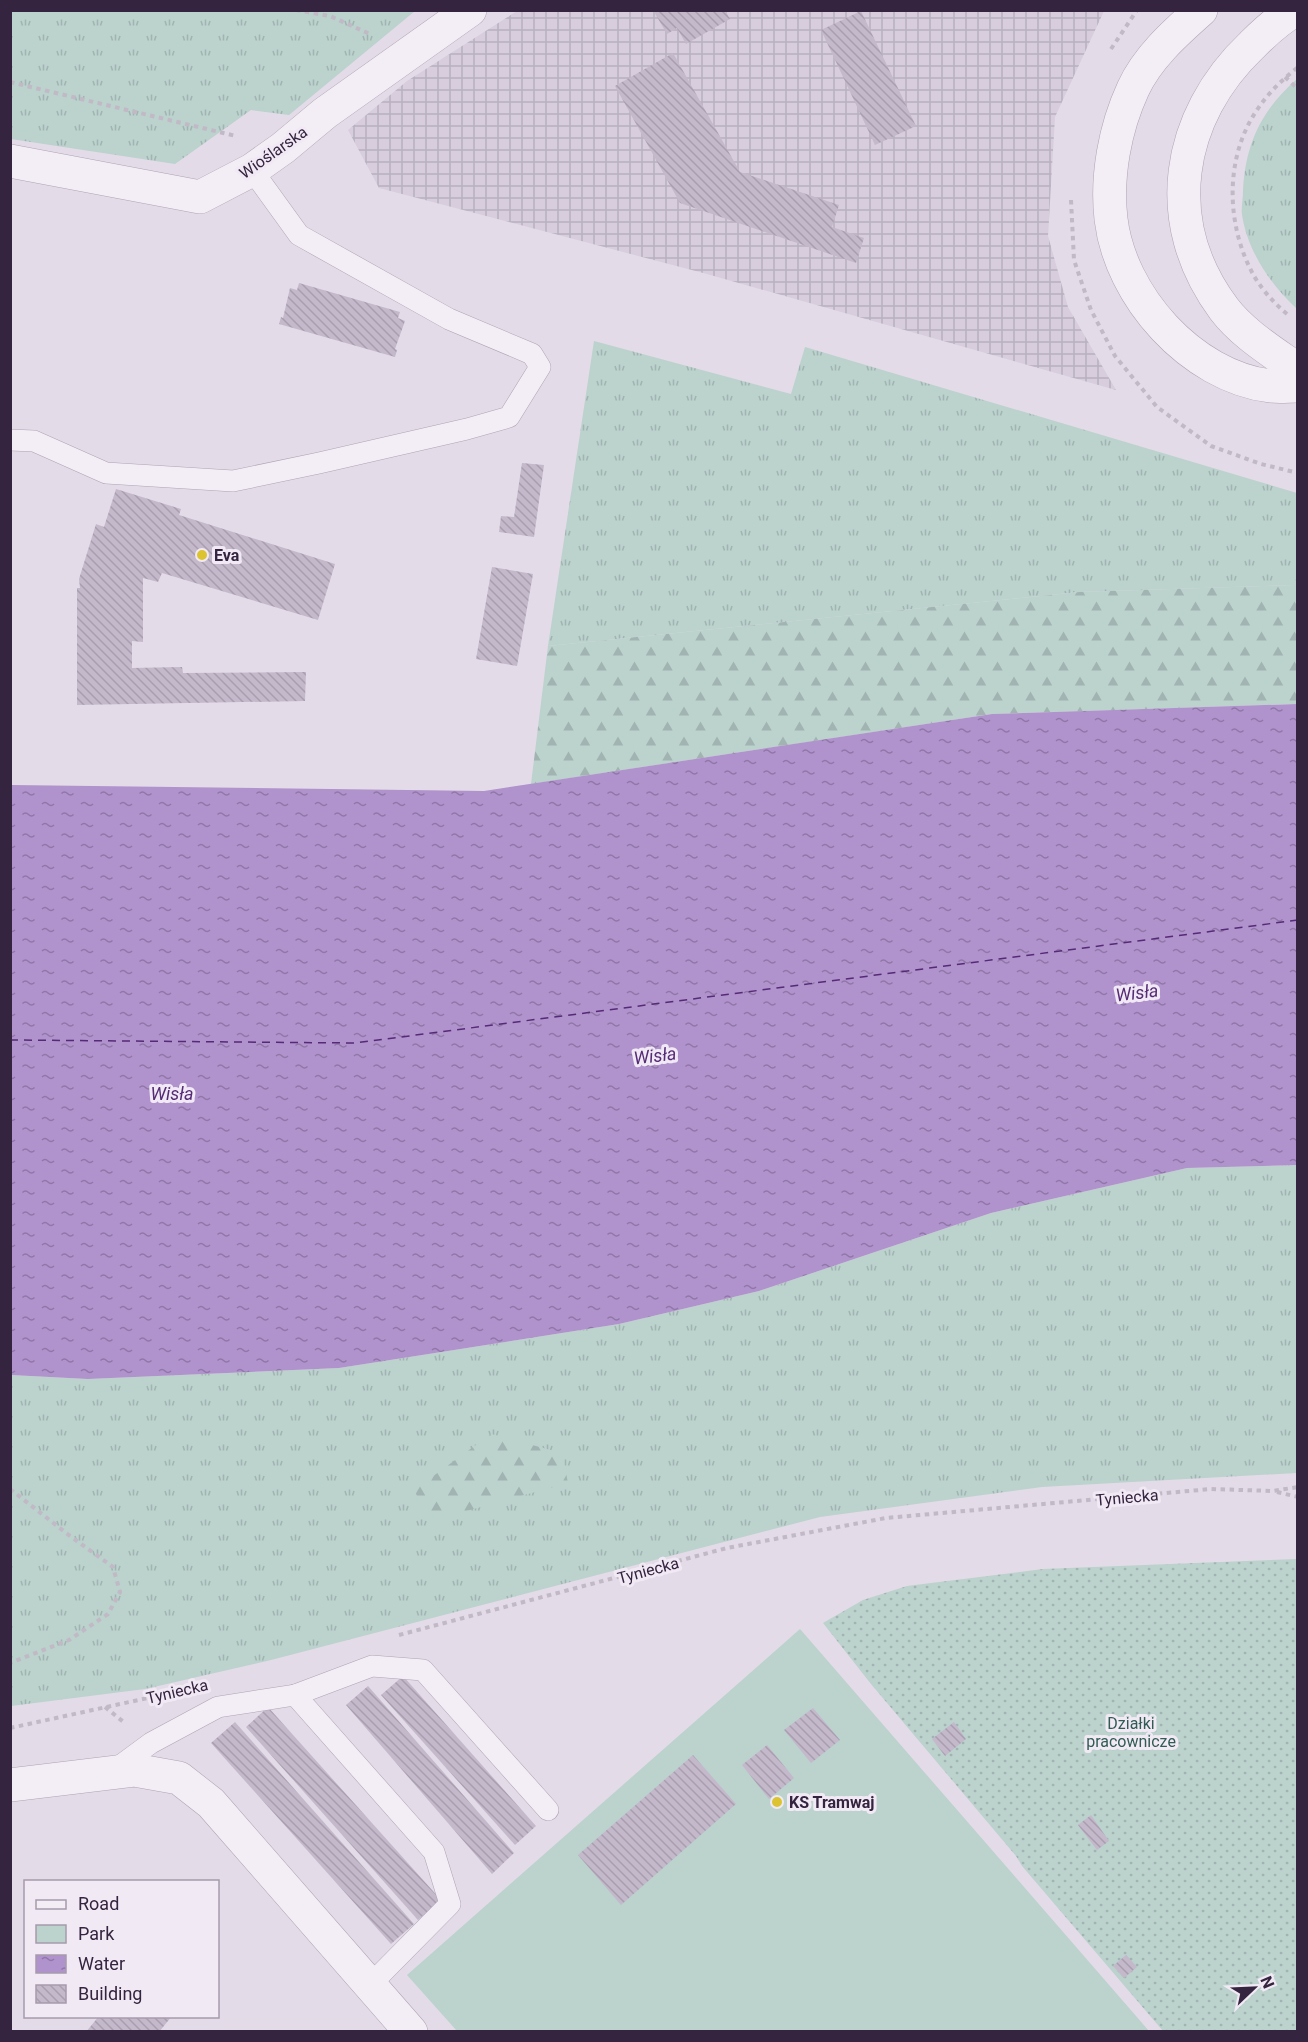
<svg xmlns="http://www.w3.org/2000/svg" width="1308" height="2042" viewBox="0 0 1308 2042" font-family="Roboto,sans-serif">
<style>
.industrial{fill:url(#industrial-grid)}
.grass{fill:url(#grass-tufts)}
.forest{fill:url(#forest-firs)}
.park{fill:#bbd2cd}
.garden{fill:url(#garden-dots)}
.water{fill:url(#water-ripples)}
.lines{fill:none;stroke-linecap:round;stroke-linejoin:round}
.ferry{stroke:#552a76;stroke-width:1.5;stroke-dasharray:8 6;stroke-linecap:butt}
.building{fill:url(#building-back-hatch)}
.service-casing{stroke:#afa4b5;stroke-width:22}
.minor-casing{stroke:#afa4b5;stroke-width:34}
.tertiary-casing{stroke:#afa4b5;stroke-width:34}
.path{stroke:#c2b9c6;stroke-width:4;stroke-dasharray:4.5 4.5;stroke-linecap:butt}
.service{stroke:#f3eef5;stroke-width:21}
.minor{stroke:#f3eef5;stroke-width:33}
.tertiary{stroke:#f3eef5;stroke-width:33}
.poi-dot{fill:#dcc431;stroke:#f1eaf5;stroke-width:2}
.labels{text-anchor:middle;stroke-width:6;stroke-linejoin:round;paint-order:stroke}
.street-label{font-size:16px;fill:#35243f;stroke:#f1eaf5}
.poi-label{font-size:16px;font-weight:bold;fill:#35243f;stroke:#f1eaf5;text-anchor:start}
.park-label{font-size:16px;fill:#305c54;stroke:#f1eaf5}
.water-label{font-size:18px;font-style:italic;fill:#552a76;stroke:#f1eaf5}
</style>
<defs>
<pattern id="industrial-grid" width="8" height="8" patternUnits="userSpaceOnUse" patternTransform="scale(1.5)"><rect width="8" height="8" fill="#d7cddd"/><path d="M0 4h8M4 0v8" fill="none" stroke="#b9b0bf"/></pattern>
<pattern id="grass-tufts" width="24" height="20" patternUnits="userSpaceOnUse" patternTransform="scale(1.5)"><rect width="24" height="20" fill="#bbd2cd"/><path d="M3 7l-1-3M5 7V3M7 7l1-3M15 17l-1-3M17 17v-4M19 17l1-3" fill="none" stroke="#a1b4b1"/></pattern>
<pattern id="forest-firs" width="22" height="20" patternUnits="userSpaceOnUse" patternTransform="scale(1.5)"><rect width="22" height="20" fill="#bbd2cd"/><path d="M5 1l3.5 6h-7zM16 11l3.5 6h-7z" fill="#a1b4b1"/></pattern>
<pattern id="garden-dots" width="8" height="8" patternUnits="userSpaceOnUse" patternTransform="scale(1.5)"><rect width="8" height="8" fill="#bbd2cd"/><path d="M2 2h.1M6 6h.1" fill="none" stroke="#a1b4b1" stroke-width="1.8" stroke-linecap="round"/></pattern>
<pattern id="water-ripples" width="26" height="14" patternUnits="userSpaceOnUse" patternTransform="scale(1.5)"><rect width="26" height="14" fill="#b092cc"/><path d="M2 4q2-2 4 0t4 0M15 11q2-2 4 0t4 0" fill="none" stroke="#9077a7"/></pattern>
<pattern id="building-back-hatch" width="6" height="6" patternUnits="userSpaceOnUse" patternTransform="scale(1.5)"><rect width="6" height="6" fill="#c4b8cb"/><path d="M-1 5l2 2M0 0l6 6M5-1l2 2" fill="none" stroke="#a99eaf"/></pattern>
</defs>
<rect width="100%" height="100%" fill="#e3dbe7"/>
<!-- industrial -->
<path class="industrial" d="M517,11H1104L1055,117L1048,236L1068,307L1116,390L707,274L379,188L348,130L407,81Z"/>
<!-- grass -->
<g class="grass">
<path d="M10,11L11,10L415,11L289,115L251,110L175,164L11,139Z"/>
<path d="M1297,79V309C1271,285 1248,252 1242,215C1241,208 1243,199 1243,192C1245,145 1261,110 1297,79Z"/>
<path d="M594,341L791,394L805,347L1297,493L1298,576L1294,585L1079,592L548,646Z"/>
<path d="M1297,1165V1473L1042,1487L820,1517L271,1660L145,1689L11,1706L10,1375L88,1379L339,1368L619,1324L759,1291L991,1213L1187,1168Z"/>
</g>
<!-- forest -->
<g class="forest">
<path d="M1297,576V704L992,714L531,784L548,646L1079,592L1294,585Z"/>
<path d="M491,1434L562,1453L568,1483L430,1521L414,1490Z"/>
</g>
<!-- park -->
<path class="park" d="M800,1629L1149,2031H457L407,1975Z"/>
<!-- garden -->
<path class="garden" d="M1297,1559V2031H1163L1022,1866L1016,1856L871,1684L823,1623L863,1600L907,1586L1043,1569Z"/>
<!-- water -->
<path class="water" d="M1297,704V1165L1187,1168L991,1213L759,1291L619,1324L339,1368L88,1379L11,1375V785L484,791L992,714Z"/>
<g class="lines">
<!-- ferry -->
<path class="ferry" d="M10,1040L355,1043L1298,920"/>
</g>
<!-- building -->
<g class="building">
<path d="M653,10H725L730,19L686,44L677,28L667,34Z"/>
<path d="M861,11L916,126L875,145L821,30Z"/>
<path d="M673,53L740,172L839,205L832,227L864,238L856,263L680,203L615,86Z"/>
<path d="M299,283L400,312L398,318L405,321L395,349L397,350L395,357L279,324L281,317L283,318L290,288L297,290Z"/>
<path d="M522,463L544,465L534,537L499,532L501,516L514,517Z"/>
<path d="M116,489L181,509L179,515L335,564L318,620L162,573L158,582L143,578V642L132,641V668L182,667L183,673L306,672L305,701L77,705V588H80L79,579L96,524L104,527Z"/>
<path d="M492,567L533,574L517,666L476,659Z"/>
<path d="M403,1676L536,1826L515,1845L381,1695Z"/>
<path d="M368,1686L514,1853L492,1874L346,1705Z"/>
<path d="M268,1707L441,1900L418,1920L246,1727Z"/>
<path d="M813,1708L840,1740L811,1763L784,1730Z"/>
<path d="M235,1722L414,1924L391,1944L211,1743Z"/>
<path d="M954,1722L966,1739L945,1756L932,1739Z"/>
<path d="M767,1745L794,1778L769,1799L742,1765Z"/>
<path d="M693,1755L736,1804L621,1905L578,1855Z"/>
<path d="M1091,1815L1109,1841L1097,1850L1078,1825Z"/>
<path d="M1126,1955L1137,1967L1124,1978L1113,1966Z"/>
<path d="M99,2016H172L159,2032H86Z"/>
</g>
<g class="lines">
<defs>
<g id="service">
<path d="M10,440L34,441L106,473L233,481L319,463L467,429L509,417L540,367L532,354L449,319L299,235L252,170"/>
<path d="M295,1695L372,1666L423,1670L548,1810"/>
<path d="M113,1771L151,1743L218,1707L295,1695L434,1852L450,1904L370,1985"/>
</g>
<g id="minor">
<path d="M10,161L200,197L252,170L283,148L325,113L470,10"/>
<path d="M10,1785L134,1770L179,1778L211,1803L411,2032"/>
</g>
<g id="tertiary">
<path d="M1201,10C1175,33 1147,58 1133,89C1115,128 1106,176 1111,219C1120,296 1191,376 1270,386C1279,387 1289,386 1298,386"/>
<path d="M1295,10C1279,19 1265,32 1252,45C1176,117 1159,222 1224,309C1243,334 1273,352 1298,370"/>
</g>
</defs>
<!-- service casing -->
<use href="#service" class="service-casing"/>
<!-- minor casing -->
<use href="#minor" class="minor-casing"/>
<!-- tertiary casing -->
<use href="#tertiary" class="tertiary-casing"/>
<!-- path -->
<g class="path">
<path d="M296,10L330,16L372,35"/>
<path d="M1111,49L1137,10"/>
<path d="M1285,77L1298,89"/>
<path d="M10,82L236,136"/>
<path d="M1071,200L1074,260L1091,310L1115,356L1157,407L1211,446L1261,464L1298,473"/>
<path d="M1287,314C1274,303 1263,291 1254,276C1226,226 1224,158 1257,110C1268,93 1282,80 1298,67"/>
<path d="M10,1489L70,1536L113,1567L120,1592L108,1614L69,1640L10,1663"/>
<path d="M1277,1492L1298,1497"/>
<path d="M399,1635L727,1548L886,1518L1211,1489L1273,1491L1298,1487"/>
<path d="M105,1707L126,1724"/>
<path d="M10,1728L180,1691"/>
</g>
<!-- service -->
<use href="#service" class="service"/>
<!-- minor -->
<use href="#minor" class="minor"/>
<!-- tertiary -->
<use href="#tertiary" class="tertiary"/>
</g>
<!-- markers -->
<g class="poi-dot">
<circle cx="202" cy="555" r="6"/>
<circle cx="777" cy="1802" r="6"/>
</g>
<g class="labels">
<!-- street labels -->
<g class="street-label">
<text transform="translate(273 152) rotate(-35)" y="6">Wioślarska</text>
<text transform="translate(1127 1497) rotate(-5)" y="6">Tyniecka</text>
<text transform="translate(648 1570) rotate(-15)" y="6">Tyniecka</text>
<text transform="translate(177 1691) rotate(-13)" y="6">Tyniecka</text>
</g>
<!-- poi labels -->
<g class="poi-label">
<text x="214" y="561">Eva</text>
<text x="789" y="1808">KS Tramwaj</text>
</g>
<!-- park labels -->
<g class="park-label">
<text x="1131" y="1729">Działki<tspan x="1131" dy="18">pracownicze</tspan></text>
</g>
<!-- water labels -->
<g class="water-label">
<text transform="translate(1137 993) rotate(-7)" y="6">Wisła</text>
<text transform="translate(655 1056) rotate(-7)" y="6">Wisła</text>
<text x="172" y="1100">Wisła</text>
</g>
</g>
<!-- border -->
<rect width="1308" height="2042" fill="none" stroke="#35243f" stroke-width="24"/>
<!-- legend -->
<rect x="24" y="1880" width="195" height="138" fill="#f1eaf5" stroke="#a69bac" stroke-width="1.5"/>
<rect x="36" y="1900" width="30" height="9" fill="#f3eef5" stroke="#a69bac" stroke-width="1.5"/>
<text x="78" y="1910" font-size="18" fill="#35243f">Road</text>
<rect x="36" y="1925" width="30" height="18" fill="#bbd2cd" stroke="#a69bac" stroke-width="1.5"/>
<text x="78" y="1940" font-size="18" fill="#35243f">Park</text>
<rect x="36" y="1955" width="30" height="18" fill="url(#water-ripples)" stroke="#a69bac" stroke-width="1.5"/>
<text x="78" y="1970" font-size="18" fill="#35243f">Water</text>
<rect x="36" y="1985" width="30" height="18" fill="url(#building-back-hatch)" stroke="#a69bac" stroke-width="1.5"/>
<text x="78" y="2000" font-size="18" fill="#35243f">Building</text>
<!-- north arrow -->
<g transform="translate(1254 1988) rotate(67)" stroke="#f1eaf5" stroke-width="4.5" paint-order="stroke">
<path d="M0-4.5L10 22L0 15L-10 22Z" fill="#35243f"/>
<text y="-9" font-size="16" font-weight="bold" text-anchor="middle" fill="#35243f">N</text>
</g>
</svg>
